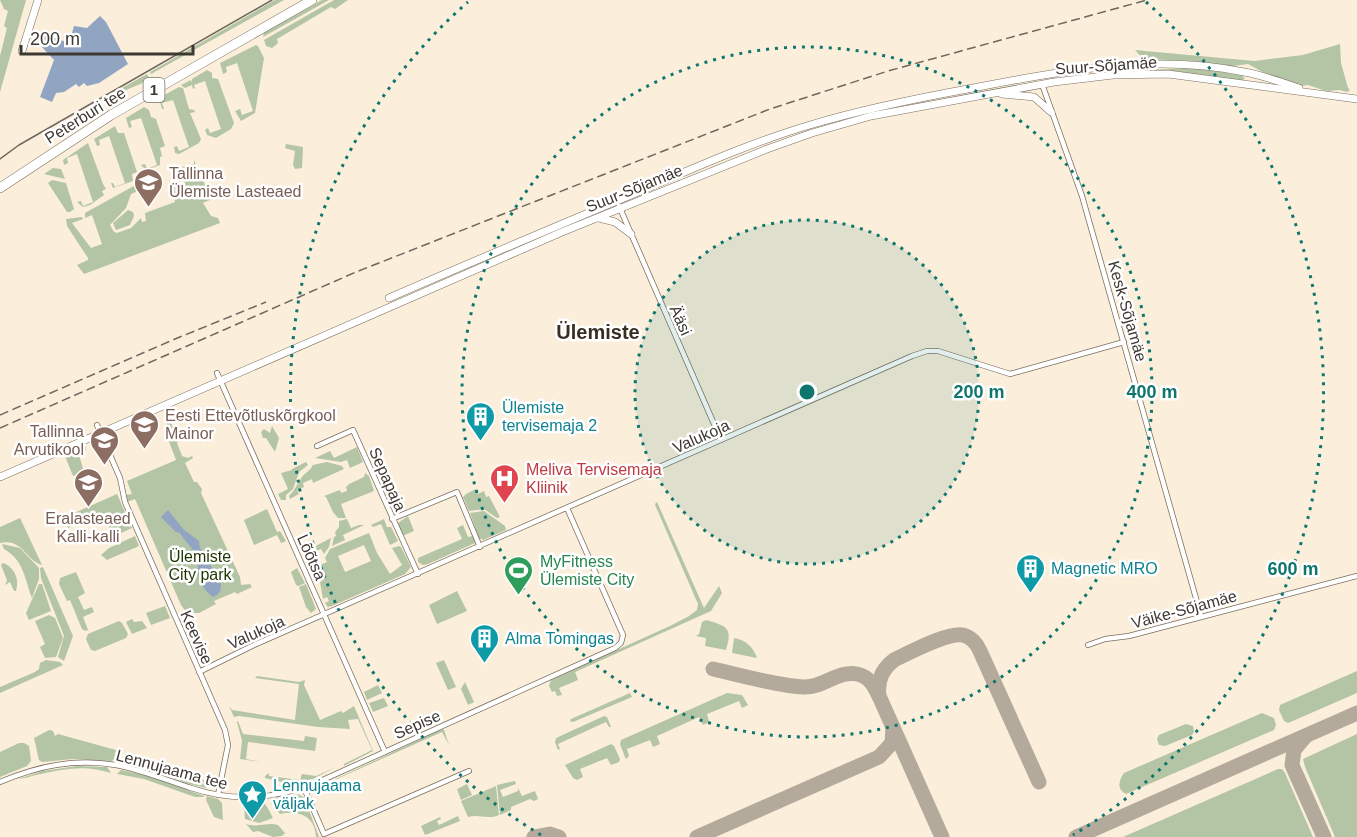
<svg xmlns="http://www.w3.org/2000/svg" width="1357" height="837" viewBox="0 0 1357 837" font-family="Arial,sans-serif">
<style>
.green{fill:#b3c5a4;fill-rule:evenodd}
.water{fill:#91a4c2}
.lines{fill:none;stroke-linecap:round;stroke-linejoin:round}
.taxiway{stroke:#b4aa9c;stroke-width:15}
.street-casing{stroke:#796e5d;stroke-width:6}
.secondary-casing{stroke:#796e5d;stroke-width:8}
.highway-casing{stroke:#796e5d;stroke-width:10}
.street{stroke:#fff;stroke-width:4.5}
.secondary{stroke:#fff;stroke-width:7}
.highway{stroke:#fff;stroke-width:9}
.tram{stroke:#6e675d;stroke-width:1.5}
.rail{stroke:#6e675d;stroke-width:1.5;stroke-dasharray:9 4.5;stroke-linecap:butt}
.ring{fill:none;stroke:#0f766e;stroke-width:3;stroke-dasharray:3 6}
.labels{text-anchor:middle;stroke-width:5;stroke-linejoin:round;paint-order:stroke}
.shield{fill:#fff;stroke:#77746f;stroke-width:1.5}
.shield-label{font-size:15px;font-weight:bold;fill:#3d3831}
.street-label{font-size:16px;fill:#3d3831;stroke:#fff}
.education-label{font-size:16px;fill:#785e54;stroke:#fff;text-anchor:start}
.culture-label{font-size:16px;fill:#0d838f;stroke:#fff;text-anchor:start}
.health-label{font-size:16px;fill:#be3a42;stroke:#fff;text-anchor:start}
.park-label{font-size:16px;fill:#1f3501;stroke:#fff}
.leisure-label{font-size:16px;fill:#27864d;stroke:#fff;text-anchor:start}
.quarter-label{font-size:20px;font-weight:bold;fill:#382f20;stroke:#fff}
.centre{fill:#0f766e;stroke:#fff;stroke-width:3}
.ring-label{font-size:18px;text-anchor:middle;font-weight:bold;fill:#0f766e;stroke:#fff;stroke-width:5;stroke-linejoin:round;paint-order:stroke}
</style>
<rect width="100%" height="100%" fill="#fbeedb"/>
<!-- green -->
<g class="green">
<path d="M0,0H26L0,92V56L7,28L4,26L8,11L4,9Z"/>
<path d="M275,0H284L151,74L150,72Z"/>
<path d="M322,0H329L263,37L264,32Z"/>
<path d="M334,0H348L335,9L331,7L277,39L278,43L272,48L266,46L264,40Z"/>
<path d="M1340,44L1341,63L1348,88L1350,90L1347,92L1340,90L1326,91L1308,85L1300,86L1270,76L1248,64L1233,66L1193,61L1143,59L1135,50L1254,61L1303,55Z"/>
<path d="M256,45L258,46L264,58L255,113L241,121L235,111L240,109L242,115L253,111L237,63L226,67L227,72L223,74L220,63Z"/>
<path d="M1194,68L1242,75L1245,79L1239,81L1174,71L1142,70Z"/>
<path d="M207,70L212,73V78L218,79L234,123L231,129L216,138L207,135L205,130L208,128L210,133L221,129L205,81L194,85L195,88L193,89L192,85L185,88L181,85L191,80L192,83V79Z"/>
<path d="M147,74L150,80L97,102Z"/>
<path d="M179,87L183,88L189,109L194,110L195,112L190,113L201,139L199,143L179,154L175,153L174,147L177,146L179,151L189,147L173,100L162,103L164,109H162L159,98Z"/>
<path d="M144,107L149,110L151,117L156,119L165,146L160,148L162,156L160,157V165L146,170L141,165L145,164L147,169L157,165L141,118L130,121L132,127L129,128L126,118Z"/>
<path d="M115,126L118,133H124L137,172L132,174L133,181L113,188L111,183H113L115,187L125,183L109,136L99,140L100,145L97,146L94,139Z"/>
<path d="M88,143L103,184L106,189L102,191L104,195L90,205L83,207L77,202L81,201L83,206L93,202L77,154L67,158L68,163L64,165L63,160Z"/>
<path d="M286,144L303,147L302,168L295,169L293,165L295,151L285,148Z"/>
<path d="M194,160L198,171L200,170L210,200L200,204L203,203L211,216L218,218L220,223L84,274L77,265L88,260V258L67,226L66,219L82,217L83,219L72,223L91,248L102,244L92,215L85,218V213L141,182L143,186L138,191L131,194L126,208L110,225L114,232L117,233L131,228L141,218L142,222L146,221L145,213L175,202L171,186L180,183L181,185L185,184L182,167L194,164Z"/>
<path d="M53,168L61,169L65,179L44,174Z"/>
<path d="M52,180L66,183L74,209L70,212H67L48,183Z"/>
<path d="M128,210L133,212L134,216L130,225L116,230L113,223Z"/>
<path d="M168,417L176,433L180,437L177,443L182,456L188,458L192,456L193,458L185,463L194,482H197L202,489L201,493L240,577L241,585L250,584L252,587L237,594L235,592L214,601L216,604L199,613H193L191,611L187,613L181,605L135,499L127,502L125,495L132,494L127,481L176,460L168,439L172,436L164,418Z"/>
<path d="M272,426L279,438L275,452L266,438H263L261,432L264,429L270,433Z"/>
<path d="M86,446V451L79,455L84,472L73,476L65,456Z"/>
<path d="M357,447L363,462L350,468L347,460L341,462L315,458L330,451L334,458Z"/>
<path d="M306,462L308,465L299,472L293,489L286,495V500H281L278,494L288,489L281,473L292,470V469Z"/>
<path d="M327,462L342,466L344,469L313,483L312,479L303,483L304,487L297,490L299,494L290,499L289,496C295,490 297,484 302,477C306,472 310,471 313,465Z"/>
<path d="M365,473L369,476L374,491L341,504L346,518H338L333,512L326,497L324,496L340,490L341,493L347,491L346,487L349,484L364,477Z"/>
<path d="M476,489L478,494L484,491L486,497L489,496L500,517L497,518L484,509L469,511L463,497L466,494Z"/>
<path d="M117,494L132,528L119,534H113L102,514L68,528L63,518Z"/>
<path d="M657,502L704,608L719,586L722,593L711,611L575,672L578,680L559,688L562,695L557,696L555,691L552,692L549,686L551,680L672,625L689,616L697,610L698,604L656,507L655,504Z"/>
<path d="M267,509L277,532L280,531L286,541L281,543L277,535L254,545L244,520Z"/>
<path d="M484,511L505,526L506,530L483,540L479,538L470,513Z"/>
<path d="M408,516L414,531L402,536L398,523Z"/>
<path d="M20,518L42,565C25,560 23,538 0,543V527Z"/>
<path d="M347,519L351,528L359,525H364L343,535L345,540L332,546L334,537L336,536L335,532L339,527V521Z"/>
<path d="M384,519L387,527H391L398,541L390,545L381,524L373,527L371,525Z"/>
<path d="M463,525L468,537L473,536L475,543L428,564L423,565L418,562V558L462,539L457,528Z"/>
<path d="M369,533L377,553L390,574L402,565L392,548L399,546L401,547L411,567L405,574L332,606L328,607L325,603L329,601L327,597L323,599L320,582L324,579L318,566L327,562L325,558L330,549ZM364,545L371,561L345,572L338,556Z"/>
<path d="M135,536L139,546L107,560L101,555L109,548Z"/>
<path d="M331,538L329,547L324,554L321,549L307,555L308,550Z"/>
<path d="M2,544L20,548L39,568V579L32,598C25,580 24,560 4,549Z"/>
<path d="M3,563C14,567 20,579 16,591H14L10,582L5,585L7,580L1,565Z"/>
<path d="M43,567L73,636L64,661L58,657L64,636L41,578L40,568Z"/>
<path d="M297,568L305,583L299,586L296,585L291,572Z"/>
<path d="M76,572L85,593L78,597L84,610L92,607L94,612L83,617L88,630L86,631L82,629L70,600L67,601L59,584L60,578Z"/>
<path d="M39,584H42L51,611L29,620L26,613Z"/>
<path d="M306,584L316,609L311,613L306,607L299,587Z"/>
<path d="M457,591L467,611L437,624L429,605Z"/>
<path d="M165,606L170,618L151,625L146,613Z"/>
<path d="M49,615L55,618L63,638L56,657L45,658L40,647L45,644L35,621Z"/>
<path d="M132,619L134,622L142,621L147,628L132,634L126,622Z"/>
<path d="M706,620C727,626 733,628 726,650L705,646L706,638L696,636L699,634L702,622Z"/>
<path d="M119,621L122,623L128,634L126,638L95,651L91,650L86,639L88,634Z"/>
<path d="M734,638C746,640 753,647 757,658L732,653Z"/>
<path d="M46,660L60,662L63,665L0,693V687L35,672L39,669L40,663Z"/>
<path d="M444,660L456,687L448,690L436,663Z"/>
<path d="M1357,671V693L1288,723L1284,721L1279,710L1280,705Z"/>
<path d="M257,676L299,682L305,680L304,685L320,720L341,711L343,713L354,706L373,751L344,766V764L372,750L358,719L348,720L350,729L318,727L239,716L234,717L229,706L232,710L295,720L299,684L255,678Z"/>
<path d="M465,682L474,702L468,705L461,689Z"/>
<path d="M378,685L382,693L367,700L364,692Z"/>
<path d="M630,693L632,697L573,722L570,721L571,719Z"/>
<path d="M727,693L742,695L748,705L742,708L739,701L707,714L709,722L703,725L699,717L657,736L660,744L653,747L650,740L627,749L629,756L626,759L625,757L620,744L621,740Z"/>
<path d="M384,698L388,706L373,712L369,703Z"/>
<path d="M1262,713L1274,718L1276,725L1274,730L1126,794C1116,789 1119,780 1124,773Z"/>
<path d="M604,716L607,717L611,727H609L606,722L558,744L560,749L558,750L555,742L556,738Z"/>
<path d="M238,721L243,734L304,741L305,736L317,738L315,751L248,742L246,759L261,762L240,759L242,741L237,722Z"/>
<path d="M1186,724L1193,726L1194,732L1192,735L1165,746L1159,745L1157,739L1159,735Z"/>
<path d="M442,729L444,730L449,745L442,732L312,790Z"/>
<path d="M49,730L53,731L55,736L58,734L116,750L114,759L112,761L73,759L42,762L39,760L34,738Z"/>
<path d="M1357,734V837H1335L1305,767L1303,759Z"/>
<path d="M19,743H24L29,746L31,761L27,766L0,777V752Z"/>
<path d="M611,744L614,746L620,759L619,762L611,765L607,758L580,769L583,777L577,780L573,778L565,765Z"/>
<path d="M120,761L208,781L206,788L189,784L154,771Z"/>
<path d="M77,766L107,767L111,773C88,765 65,768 41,774C33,775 25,779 18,779L43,771Z"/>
<path d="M336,767L311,780L288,788L286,783L265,778V776L269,773V776L300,780L302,774L316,776Z"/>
<path d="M1278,769H1282L1285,773L1313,837H1123Z"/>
<path d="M121,770L148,776L204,796V797H195L144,779L117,774Z"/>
<path d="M515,781L516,784L500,790L503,797L518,791V788L522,796L535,791L538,799L534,801L530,799L511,807V810L500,815L497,785Z"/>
<path d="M467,784L472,795L461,800L457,789Z"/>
<path d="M496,786L499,815C488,820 479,814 468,817L461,801Z"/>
<path d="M297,794L304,797L319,837H316C315,816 299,810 280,814L271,803L272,799Z"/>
<path d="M207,796L218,799L222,803L223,820L214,817L206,800Z"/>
<path d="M244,801C265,801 264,800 273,818L259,823L245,819Z"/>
<path d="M458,816L460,821L425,835L421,826L440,817L441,819L437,821L439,825Z"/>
<path d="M246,824C258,828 267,822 278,825L285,833L282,836L273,837L258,831L253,832Z"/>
</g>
<!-- water -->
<g class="water">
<path d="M100,16L106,22L128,64L99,83L87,86L84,83L79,87L76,84L64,92L56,93L52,102L40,97L54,60L41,46L44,35L67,42L77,37L72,33L74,26L87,28Z"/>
<path d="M168,510L184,530L199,541C200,552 202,550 207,559C213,568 211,570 221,579C221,589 222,593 213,597C205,591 198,582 198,572C197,567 200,562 198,557C193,548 185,542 180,533L176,532L161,517Z"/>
</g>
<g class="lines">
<!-- taxiway -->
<g class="taxiway">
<path d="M713,669C740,675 777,686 804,687C823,688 838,670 857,674C870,677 874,686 879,696"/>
<path d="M1305,737L1294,750L1292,765L1324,837"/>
<path d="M534,837L550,834L559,837"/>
<path d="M697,837L879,757L892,743L893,728"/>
<path d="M942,837L879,696C877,681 882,669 894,660C909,653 947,632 963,635C971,637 977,644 980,651L1039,782"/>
<path d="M1076,837L1357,713"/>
</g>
<defs>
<g id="street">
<path d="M1042,84L1082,196L1201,616"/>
<path d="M619,206L721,440"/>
<path d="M217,373L385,752"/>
<path d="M97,425L120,478L125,502L225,730L228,745L218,795"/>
<path d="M317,446L353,430L418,574"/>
<path d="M392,519L457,492L480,547"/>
<path d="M1088,645L1105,639L1129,636L1357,576"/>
<path d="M199,672L254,645L912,356L927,351H938L1010,374L1124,342"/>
<path d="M0,782C38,766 75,758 116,765C142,770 166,780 191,788C233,802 276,799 316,783L615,648L621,643L623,635L567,508"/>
<path d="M304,788L324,834L469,771"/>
</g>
<g id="secondary">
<path d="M22,51L38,0"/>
<path d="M1002,94L1034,97L1051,112"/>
<path d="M599,218L615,222L631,234"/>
<path d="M389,298C469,263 550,229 631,195C690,170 749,143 810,125C863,109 918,98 973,88C1059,71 1156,53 1244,72C1262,75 1281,82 1299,88"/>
<path d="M0,477L562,232L767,149L812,133L871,116L1054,82L1113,75L1168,74L1357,99"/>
</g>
<path id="highway" d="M0,188L111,115L312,0"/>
</defs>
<!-- street casing -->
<use href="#street" class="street-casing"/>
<!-- secondary casing -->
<use href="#secondary" class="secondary-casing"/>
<!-- highway casing -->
<use href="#highway" class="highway-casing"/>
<!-- street -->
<use href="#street" class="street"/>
<!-- secondary -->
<use href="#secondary" class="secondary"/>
<!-- highway -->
<use href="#highway" class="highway"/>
<!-- tram -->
<path class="tram" d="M0,159L19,145L272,0"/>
<!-- rail -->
<g class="rail">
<path d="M0,415L175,339L266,302"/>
<path d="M0,428L356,272L770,109L888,71L1147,0"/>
</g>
</g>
<!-- distance rings -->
<circle cx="807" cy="392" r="172" fill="#0f766e" fill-opacity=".12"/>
<g class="ring">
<circle cx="807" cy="392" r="172"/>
<circle cx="807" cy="392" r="345"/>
<path d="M541 835A517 517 0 0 1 468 2M1146 2A517 517 0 0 1 1073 835"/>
</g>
<!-- icons -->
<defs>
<symbol id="school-pin" viewBox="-11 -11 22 30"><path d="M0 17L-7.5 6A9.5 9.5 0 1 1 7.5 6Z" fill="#8d6e63" stroke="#fff"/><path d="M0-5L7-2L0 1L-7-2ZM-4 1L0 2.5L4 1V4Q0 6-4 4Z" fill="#fff"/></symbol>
<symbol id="building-pin" viewBox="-11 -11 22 30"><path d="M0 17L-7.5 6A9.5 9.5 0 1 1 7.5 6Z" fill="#0f9aa8" stroke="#fff"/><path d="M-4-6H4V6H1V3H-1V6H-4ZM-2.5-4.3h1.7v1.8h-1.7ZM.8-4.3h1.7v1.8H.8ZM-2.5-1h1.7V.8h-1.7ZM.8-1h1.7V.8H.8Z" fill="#fff"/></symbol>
<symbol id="university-pin" viewBox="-11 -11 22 30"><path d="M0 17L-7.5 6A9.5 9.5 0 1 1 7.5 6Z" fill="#8d6e63" stroke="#fff"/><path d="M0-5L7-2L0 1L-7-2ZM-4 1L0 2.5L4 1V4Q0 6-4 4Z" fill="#fff"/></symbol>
<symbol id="hospital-pin" viewBox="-11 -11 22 30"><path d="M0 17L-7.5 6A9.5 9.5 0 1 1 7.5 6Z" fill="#e0444e" stroke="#fff"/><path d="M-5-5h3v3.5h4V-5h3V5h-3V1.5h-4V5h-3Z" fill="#fff"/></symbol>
<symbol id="stadium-pin" viewBox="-11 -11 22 30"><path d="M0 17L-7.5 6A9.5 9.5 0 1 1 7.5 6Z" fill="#2e9e5b" stroke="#fff"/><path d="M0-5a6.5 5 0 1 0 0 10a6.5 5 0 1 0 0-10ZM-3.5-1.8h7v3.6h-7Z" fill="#fff"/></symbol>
<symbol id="sight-pin" viewBox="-11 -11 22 30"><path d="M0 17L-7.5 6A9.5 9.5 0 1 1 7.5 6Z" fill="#0f9aa8" stroke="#fff"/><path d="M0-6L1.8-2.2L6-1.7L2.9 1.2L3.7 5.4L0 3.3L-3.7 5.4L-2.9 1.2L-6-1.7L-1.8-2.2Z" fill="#fff"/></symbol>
</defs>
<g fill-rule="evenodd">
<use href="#school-pin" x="132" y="166" width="33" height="45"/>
<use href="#building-pin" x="464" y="400" width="33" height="45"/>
<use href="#university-pin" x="128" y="408" width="33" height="45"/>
<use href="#university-pin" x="88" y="424" width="33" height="45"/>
<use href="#hospital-pin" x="488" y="462" width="33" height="45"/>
<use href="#school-pin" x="72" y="466" width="33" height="45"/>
<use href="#building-pin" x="1014" y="552" width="33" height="45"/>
<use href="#stadium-pin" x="502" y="554" width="33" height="45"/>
<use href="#building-pin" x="468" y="622" width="33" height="45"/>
<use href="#sight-pin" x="236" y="778" width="33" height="45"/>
</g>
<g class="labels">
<!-- shield labels -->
<rect class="shield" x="143.5" y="78" width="21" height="24" rx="4.5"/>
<g class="shield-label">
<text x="154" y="95">1</text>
</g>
<!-- street labels -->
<g class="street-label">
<text transform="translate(1106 65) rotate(-4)" y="6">Suur-Sõjamäe</text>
<text transform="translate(85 115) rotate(-32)" y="6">Peterburi tee</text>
<text transform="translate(634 188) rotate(-22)" y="6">Suur-Sõjamäe</text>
<text transform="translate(1128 311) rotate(74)" y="6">Kesk-Sõjamäe</text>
<text transform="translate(681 320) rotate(66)" y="6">Ääsi</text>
<text transform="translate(701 436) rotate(-24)" y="6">Valukoja</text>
<text transform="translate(388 479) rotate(66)" y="6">Sepapaja</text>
<text transform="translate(312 557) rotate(66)" y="6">Lõõtsa</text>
<text transform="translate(1184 609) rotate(-15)" y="6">Väike-Sõjamäe</text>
<text transform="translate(256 632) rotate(-24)" y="6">Valukoja</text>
<text transform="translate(197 637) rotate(66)" y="6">Keevise</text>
<text transform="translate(417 724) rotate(-24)" y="6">Sepise</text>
<text transform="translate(172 769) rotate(15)" y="6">Lennujaama tee</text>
</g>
<!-- education labels -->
<g class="education-label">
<text x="169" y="179">Tallinna<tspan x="169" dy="18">Ülemiste Lasteaed</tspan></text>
<text x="165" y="421">Eesti Ettevõtluskõrgkool<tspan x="165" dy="18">Mainor</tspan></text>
<text x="84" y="437" text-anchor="end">Tallinna<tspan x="84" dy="18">Arvutikool</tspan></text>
<text x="88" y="524" text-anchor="middle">Eralasteaed<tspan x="88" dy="18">Kalli-kalli</tspan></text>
</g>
<!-- culture labels -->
<g class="culture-label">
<text x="502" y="413">Ülemiste<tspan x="502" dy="18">tervisemaja 2</tspan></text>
<text x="1051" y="574">Magnetic MRO</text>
<text x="505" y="644">Alma Tomingas</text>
<text x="273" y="791">Lennujaama<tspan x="273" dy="18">väljak</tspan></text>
</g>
<!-- health labels -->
<g class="health-label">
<text x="526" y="475">Meliva Tervisemaja<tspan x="526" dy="18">Kliinik</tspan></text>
</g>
<!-- park labels -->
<g class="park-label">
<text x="200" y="562">Ülemiste<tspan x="200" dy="18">City park</tspan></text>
</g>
<!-- leisure labels -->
<g class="leisure-label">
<text x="540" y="567">MyFitness<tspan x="540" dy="18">Ülemiste City</tspan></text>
</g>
<!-- quarter labels -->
<g class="quarter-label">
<text x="598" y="339">Ülemiste</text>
</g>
</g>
<circle cx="807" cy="392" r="9" class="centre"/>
<g class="ring-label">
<text x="979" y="398">200 m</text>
<text x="1152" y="398">400 m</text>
<text x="1293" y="575">600 m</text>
</g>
<!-- scale -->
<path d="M21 45v9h172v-9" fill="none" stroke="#3d3831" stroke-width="3"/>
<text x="30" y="45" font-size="18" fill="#3d3831" stroke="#ffffff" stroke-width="4.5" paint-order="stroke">200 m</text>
</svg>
